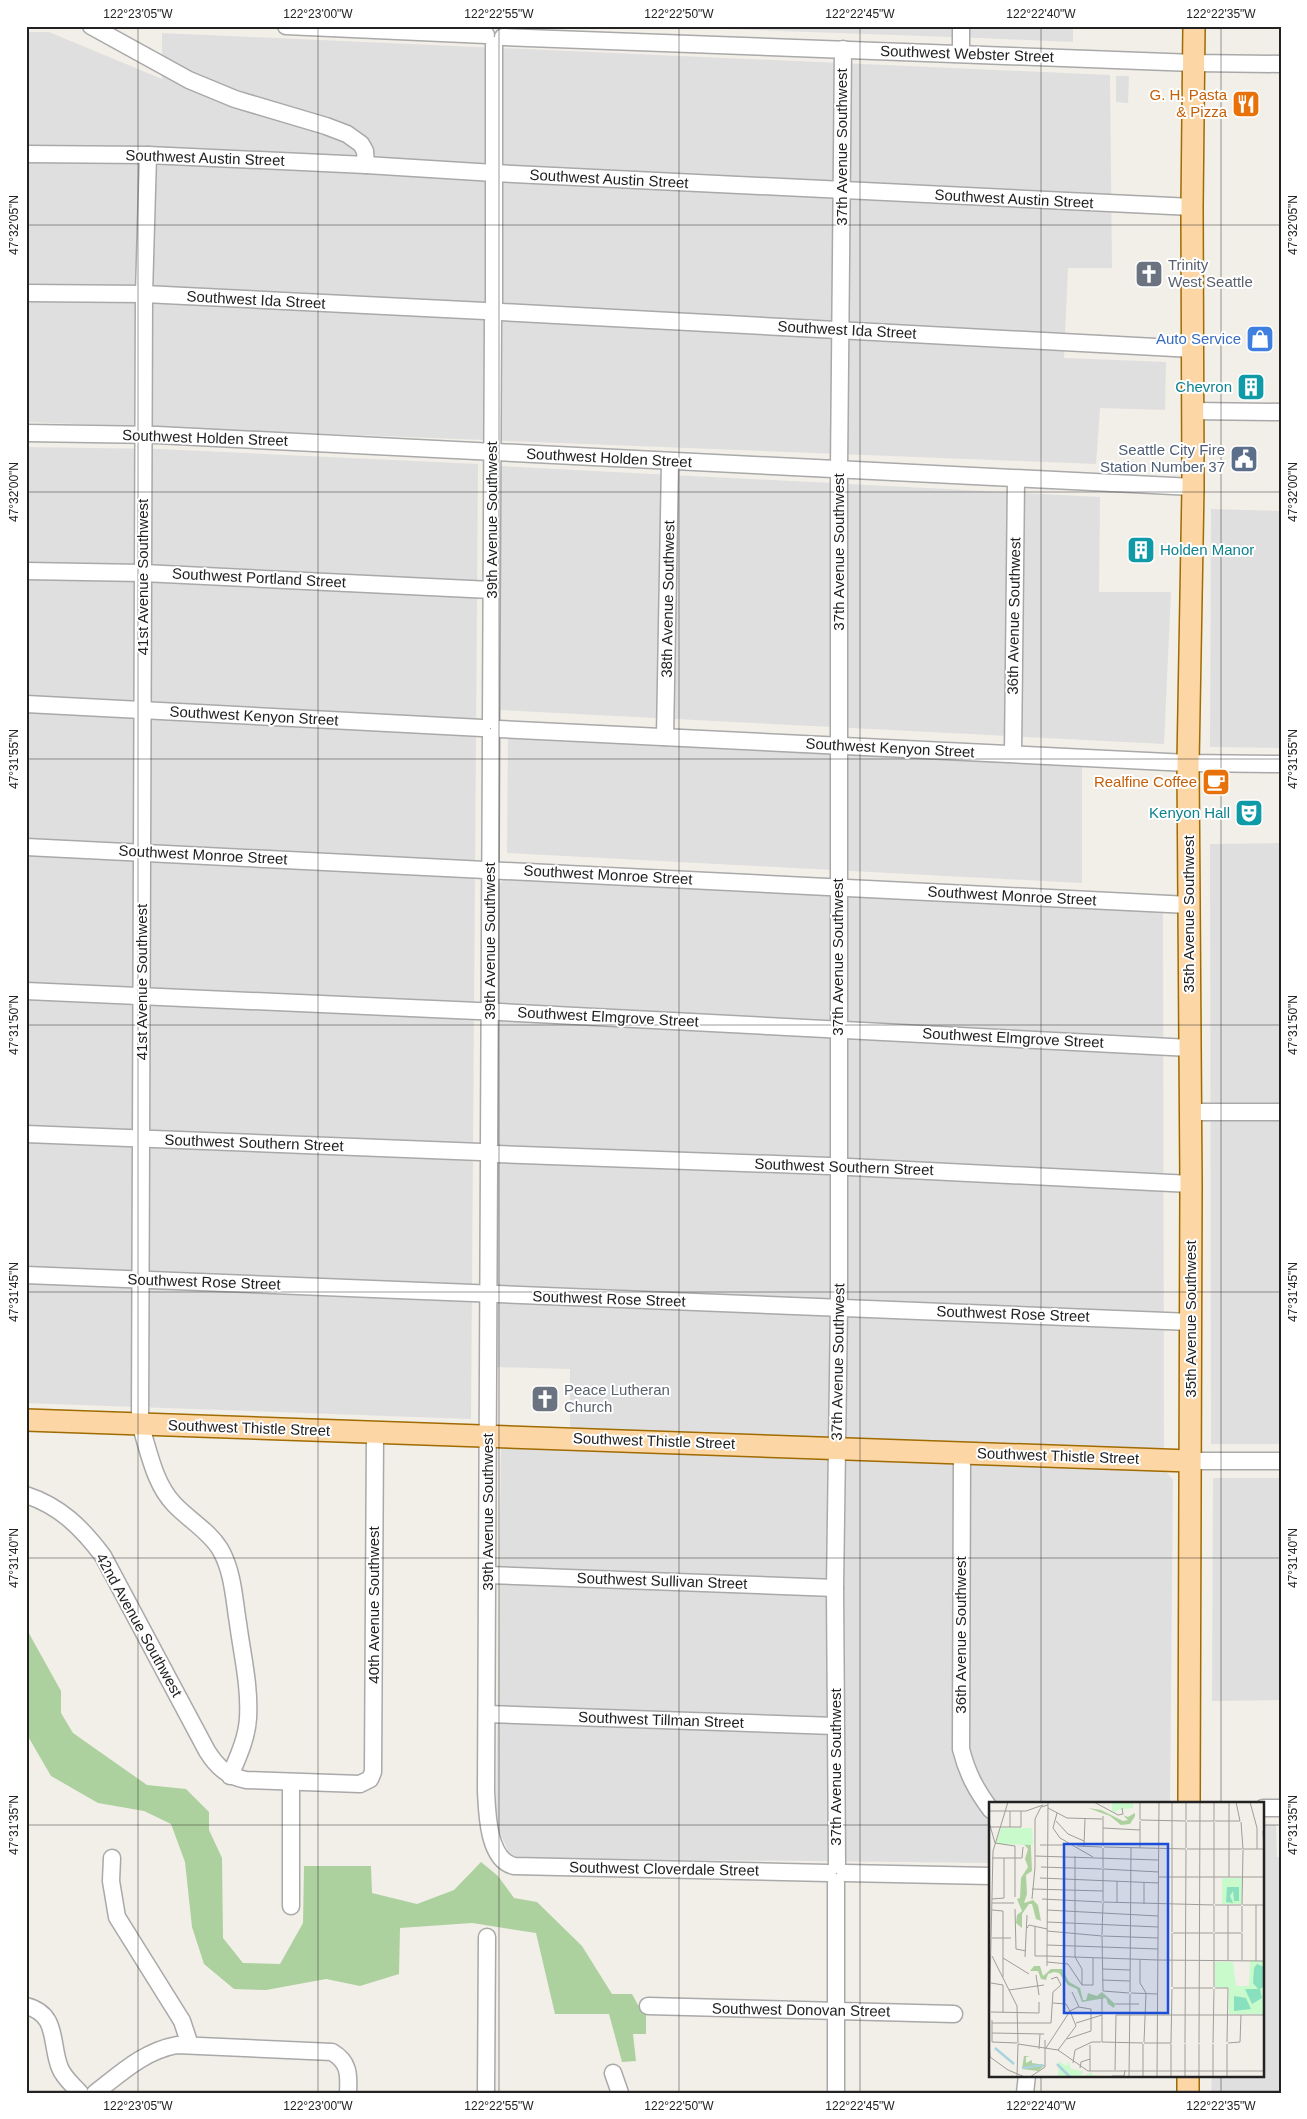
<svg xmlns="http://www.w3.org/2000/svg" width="1307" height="2119" viewBox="0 0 1307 2119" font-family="Helvetica,sans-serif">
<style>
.residential{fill:#e0dfdf}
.forest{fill:#add19e}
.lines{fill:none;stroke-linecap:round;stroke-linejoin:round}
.minor-casing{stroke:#a9a9a9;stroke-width:19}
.major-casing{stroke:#a06b00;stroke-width:24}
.minor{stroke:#fff;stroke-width:16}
.major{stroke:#fcd6a4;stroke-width:21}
.ticks{fill:none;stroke:#222;stroke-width:1;stroke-opacity:0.45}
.labels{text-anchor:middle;stroke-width:4;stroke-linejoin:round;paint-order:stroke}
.street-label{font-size:15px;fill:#222;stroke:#fff}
.food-label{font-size:15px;fill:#c56008;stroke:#fff;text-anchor:end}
.worship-label{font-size:15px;fill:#5b616d;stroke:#fff;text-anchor:start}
.shop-label{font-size:15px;fill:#366cbe;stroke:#fff;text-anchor:end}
.culture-label{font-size:15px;fill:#0d838f;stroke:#fff;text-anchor:end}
.service-label{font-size:15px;fill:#4e5e75;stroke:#fff;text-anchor:end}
.inset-river{fill:none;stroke:#aad3df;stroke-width:2.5}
.inset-road{fill:none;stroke:#9f9d99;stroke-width:1}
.view{fill:#1d4ed8;fill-opacity:0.15;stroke:#1d4ed8;stroke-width:2.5}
.inset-edge{fill:none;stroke:#222;stroke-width:2.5}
.neatline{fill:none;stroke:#222;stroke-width:2}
.ticks-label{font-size:12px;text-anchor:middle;fill:#222}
</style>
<rect width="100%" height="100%" fill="#f2efe9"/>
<!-- residential -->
<g class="residential">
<path d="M647,26H1073V42L978,38Z"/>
<path d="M26,32H49L162,79V33L1110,75L1112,268H1068L1064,358L1166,362L1165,410L1100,408L1096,464L26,422Z"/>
<path d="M1116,76H1129L1128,103L1116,102Z"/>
<path d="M26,447L160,449L478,464L471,1419L26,1403Z"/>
<path d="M500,466L1100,497L1099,592H1171L1164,744L499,710Z"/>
<path d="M1281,505V748L1210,747L1211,509L1280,511Z"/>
<path d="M508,736L1082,765V883L507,853Z"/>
<path d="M1281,843V1444H1211L1210,844Z"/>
<path d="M504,878L1163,910L1164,1450L570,1429V1369L496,1367L498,887Z"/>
<path d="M501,1447L1165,1470L1173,1480L1170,1803H991V1863L511,1858L496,1823Z"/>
<path d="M1213,1478H1281V1700L1212,1701Z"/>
<path d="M1263,1825H1276L1277,1857H1281V2093H1211L1212,2075H1263Z"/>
</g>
<!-- forest -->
<path class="forest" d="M26,1628L61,1691V1713L73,1733L147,1785L186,1789L209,1812V1830L222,1858L223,1938L243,1963L280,1964L303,1923L304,1866H371L372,1893L417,1904L454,1890L481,1862L498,1876L514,1898L537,1902L582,1946L612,1994H632L638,2005L646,2008V2034H633L636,2061L622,2062L609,2014H555L536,1933L472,1923L400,1928L399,1974L360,1986L326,1979L266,1990L234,1989L204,1964L192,1927L185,1862L171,1824L144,1811L98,1803L51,1776L26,1733Z"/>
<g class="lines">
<defs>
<g id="minor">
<path d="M91,26L189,80L235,99L326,126L347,134L361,144L365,151L366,165"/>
<path d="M286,26L486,35"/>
<path d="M503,37L1194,63L1281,64"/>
<path d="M961,53V26"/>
<path d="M26,154L148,155L366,165L494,173L1192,207"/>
<path d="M148,155L144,294L140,1424C149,1451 154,1483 174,1504C189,1520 209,1531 220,1549C233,1571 234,1599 238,1623C242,1654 250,1686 248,1718C247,1738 238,1757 230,1776"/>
<path d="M26,293L144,294L485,311"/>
<path d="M494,304V45"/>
<path d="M501,312L1193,349"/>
<path d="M1193,411L1281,412"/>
<path d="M26,433L157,435L1193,487"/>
<path d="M26,571L143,573L491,590"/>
<path d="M26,704L482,728"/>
<path d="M491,720L493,320"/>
<path d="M499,729L1188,763L1281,764"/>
<path d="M665,737L670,462"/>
<path d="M1013,753L1016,479"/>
<path d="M26,847L1189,905"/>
<path d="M26,991L500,1012L1190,1048"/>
<path d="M1191,1112H1281"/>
<path d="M26,1134L481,1152"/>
<path d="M489,1145L491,737"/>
<path d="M497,1154L829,1166L1191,1184"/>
<path d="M489,1161L486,1791C487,1813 488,1860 514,1866L828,1873"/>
<path d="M26,1275L1191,1322"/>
<path d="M962,1452L961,1749C967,1773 976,1790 991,1810"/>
<path d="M1190,1461H1281"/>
<path d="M26,1495C60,1506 82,1528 103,1556L207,1751C217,1767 227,1776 246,1780L360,1784L370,1779L373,1772L375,1432"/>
<path d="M488,1575L835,1588"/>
<path d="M487,1714L835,1726"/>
<path d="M1263,1808H1281"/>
<path d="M112,1858L111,1881L117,1917L182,2021L190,2045"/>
<path d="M837,1865L835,1588L839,1307V470L843,49"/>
<path d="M845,1873L991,1876"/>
<path d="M291,1906V1783"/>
<path d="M26,2006C59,2014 50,2044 60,2068C64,2078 73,2085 80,2093"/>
<path d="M648,2006L954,2014"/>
<path d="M613,2073L620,2093"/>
<path d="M95,2093C121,2073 144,2051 177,2045L332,2052C349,2062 349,2074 348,2093"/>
<path d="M486,2093L487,1937"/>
<path d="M836,2093V1882"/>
<path d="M1025,2093L1027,2075"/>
</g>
<g id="major">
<path d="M26,1420L1190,1461"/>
<path d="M1189,1803L1191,1184L1188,763L1193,487L1192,207L1194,26"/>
<path d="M1188,2093V2075"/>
</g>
</defs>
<!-- minor casing -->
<use href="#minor" class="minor-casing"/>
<!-- major casing -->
<use href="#major" class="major-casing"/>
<!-- minor -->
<use href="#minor" class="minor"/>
<!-- major -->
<use href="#major" class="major"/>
</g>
<!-- ticks -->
<path class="ticks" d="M138,26V2093M318,26V2093M499,26V2093M679,26V2093M860,26V2093M1041,26V1803M1221,26V1803M26,225H1281M26,492H1281M26,759H1281M26,1025H1281M26,1292H1281M26,1558H1281M26,1825H991M1263,1825H1281M1041,2075V2093M1221,2075V2093M26,2091H1281"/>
<!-- icons -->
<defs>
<symbol id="restaurant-square" viewBox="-11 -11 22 22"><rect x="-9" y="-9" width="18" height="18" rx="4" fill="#e8710a" stroke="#fff"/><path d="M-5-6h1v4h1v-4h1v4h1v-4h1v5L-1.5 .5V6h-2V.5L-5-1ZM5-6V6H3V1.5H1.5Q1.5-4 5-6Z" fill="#fff"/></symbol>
<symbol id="church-square" viewBox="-11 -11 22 22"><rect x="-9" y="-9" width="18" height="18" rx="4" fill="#6b7280" stroke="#fff"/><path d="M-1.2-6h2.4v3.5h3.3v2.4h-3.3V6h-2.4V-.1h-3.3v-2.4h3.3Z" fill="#fff"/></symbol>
<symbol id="shop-square" viewBox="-11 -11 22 22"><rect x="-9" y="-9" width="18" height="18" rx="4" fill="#3f7fe0" stroke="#fff"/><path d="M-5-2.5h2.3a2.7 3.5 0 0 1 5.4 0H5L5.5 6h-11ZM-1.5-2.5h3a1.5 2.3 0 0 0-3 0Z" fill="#fff"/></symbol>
<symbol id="building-square" viewBox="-11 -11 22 22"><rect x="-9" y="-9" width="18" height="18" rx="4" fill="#0f9aa8" stroke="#fff"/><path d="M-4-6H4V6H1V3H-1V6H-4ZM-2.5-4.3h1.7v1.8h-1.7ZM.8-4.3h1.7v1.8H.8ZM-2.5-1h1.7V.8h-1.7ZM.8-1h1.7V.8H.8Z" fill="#fff"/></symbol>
<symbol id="civic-square" viewBox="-11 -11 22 22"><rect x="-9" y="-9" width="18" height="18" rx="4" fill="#5c6f8a" stroke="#fff"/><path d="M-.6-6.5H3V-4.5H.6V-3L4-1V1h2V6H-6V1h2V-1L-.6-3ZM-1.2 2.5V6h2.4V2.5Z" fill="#fff"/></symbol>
<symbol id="cafe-square" viewBox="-11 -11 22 22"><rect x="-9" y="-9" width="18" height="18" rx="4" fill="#e8710a" stroke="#fff"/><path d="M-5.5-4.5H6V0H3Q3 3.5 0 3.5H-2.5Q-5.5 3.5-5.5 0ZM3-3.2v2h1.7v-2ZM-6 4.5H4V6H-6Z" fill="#fff"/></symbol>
<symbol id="theatre-square" viewBox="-11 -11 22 22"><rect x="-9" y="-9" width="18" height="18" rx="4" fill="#0f9aa8" stroke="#fff"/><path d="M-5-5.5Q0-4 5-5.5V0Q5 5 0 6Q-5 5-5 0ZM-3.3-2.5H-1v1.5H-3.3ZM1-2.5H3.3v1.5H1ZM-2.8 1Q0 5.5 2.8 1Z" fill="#fff"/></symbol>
</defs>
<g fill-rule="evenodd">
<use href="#restaurant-square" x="1230" y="88" width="32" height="32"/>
<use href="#church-square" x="1133" y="258" width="32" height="32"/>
<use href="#shop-square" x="1244" y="323" width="32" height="32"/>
<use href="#building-square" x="1235" y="371" width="32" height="32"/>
<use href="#civic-square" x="1228" y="443" width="32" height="32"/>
<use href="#building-square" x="1125" y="534" width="32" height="32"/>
<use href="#cafe-square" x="1200" y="766" width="32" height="32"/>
<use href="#theatre-square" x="1233" y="797" width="32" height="32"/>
<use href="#church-square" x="529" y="1383" width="32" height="32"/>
</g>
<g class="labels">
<!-- street labels -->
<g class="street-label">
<text transform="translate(967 54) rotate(2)" y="5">Southwest Webster Street</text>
<text transform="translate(842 147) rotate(-90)" y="5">37th Avenue Southwest</text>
<text transform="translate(205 158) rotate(2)" y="5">Southwest Austin Street</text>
<text transform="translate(609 179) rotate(3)" y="5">Southwest Austin Street</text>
<text transform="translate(1014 199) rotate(3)" y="5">Southwest Austin Street</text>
<text transform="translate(256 300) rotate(3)" y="5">Southwest Ida Street</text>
<text transform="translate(847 330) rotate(3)" y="5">Southwest Ida Street</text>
<text transform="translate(205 438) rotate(2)" y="5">Southwest Holden Street</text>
<text transform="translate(609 458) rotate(3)" y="5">Southwest Holden Street</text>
<text transform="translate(492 520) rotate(-90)" y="5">39th Avenue Southwest</text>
<text transform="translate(839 552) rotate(-90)" y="5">37th Avenue Southwest</text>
<text transform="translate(143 577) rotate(-90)" y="5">41st Avenue Southwest</text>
<text transform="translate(259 578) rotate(3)" y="5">Southwest Portland Street</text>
<text transform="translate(668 599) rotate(-89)" y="5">38th Avenue Southwest</text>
<text transform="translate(1014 616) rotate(-89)" y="5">36th Avenue Southwest</text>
<text transform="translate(254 716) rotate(3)" y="5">Southwest Kenyon Street</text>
<text transform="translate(890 748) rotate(3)" y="5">Southwest Kenyon Street</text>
<text transform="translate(203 855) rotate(3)" y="5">Southwest Monroe Street</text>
<text transform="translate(608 875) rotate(3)" y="5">Southwest Monroe Street</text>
<text transform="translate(1012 896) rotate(3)" y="5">Southwest Monroe Street</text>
<text transform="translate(1189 914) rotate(-90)" y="5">35th Avenue Southwest</text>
<text transform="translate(490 941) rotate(-90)" y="5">39th Avenue Southwest</text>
<text transform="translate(838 957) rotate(-90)" y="5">37th Avenue Southwest</text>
<text transform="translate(142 982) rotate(-90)" y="5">41st Avenue Southwest</text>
<text transform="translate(608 1017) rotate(3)" y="5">Southwest Elmgrove Street</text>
<text transform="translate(1013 1038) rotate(3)" y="5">Southwest Elmgrove Street</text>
<text transform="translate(254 1143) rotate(2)" y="5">Southwest Southern Street</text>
<text transform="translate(844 1167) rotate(2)" y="5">Southwest Southern Street</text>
<text transform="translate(204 1282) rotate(2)" y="5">Southwest Rose Street</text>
<text transform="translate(609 1299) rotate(2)" y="5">Southwest Rose Street</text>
<text transform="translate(1013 1314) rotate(2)" y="5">Southwest Rose Street</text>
<text transform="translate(1191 1319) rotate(-90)" y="5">35th Avenue Southwest</text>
<text transform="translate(838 1362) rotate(-89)" y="5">37th Avenue Southwest</text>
<text transform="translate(249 1428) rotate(2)" y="5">Southwest Thistle Street</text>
<text transform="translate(654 1441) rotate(2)" y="5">Southwest Thistle Street</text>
<text transform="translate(1058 1456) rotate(2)" y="5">Southwest Thistle Street</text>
<text transform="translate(488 1512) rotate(-90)" y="5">39th Avenue Southwest</text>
<text transform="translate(662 1581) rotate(2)" y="5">Southwest Sullivan Street</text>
<text transform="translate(374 1605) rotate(-90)" y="5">40th Avenue Southwest</text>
<text transform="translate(139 1625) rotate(61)" y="5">42nd Avenue Southwest</text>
<text transform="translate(961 1635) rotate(-90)" y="5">36th Avenue Southwest</text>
<text transform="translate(661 1720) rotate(2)" y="5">Southwest Tillman Street</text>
<text transform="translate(836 1767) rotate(-90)" y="5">37th Avenue Southwest</text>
<text transform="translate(664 1869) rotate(1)" y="5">Southwest Cloverdale Street</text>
<text transform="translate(801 2010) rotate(1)" y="5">Southwest Donovan Street</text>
</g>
<!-- food labels -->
<g class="food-label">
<text x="1227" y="100">G. H. Pasta<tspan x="1227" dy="17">&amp; Pizza</tspan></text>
<text x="1197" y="787">Realfine Coffee</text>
</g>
<!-- worship labels -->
<g class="worship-label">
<text x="1168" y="270">Trinity<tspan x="1168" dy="17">West Seattle</tspan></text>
<text x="564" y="1395">Peace Lutheran<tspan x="564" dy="17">Church</tspan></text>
</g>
<!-- shop labels -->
<g class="shop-label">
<text x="1241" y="344">Auto Service</text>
</g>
<!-- culture labels -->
<g class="culture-label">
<text x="1232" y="392">Chevron</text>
<text x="1160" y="555" text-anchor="start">Holden Manor</text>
<text x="1230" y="818">Kenyon Hall</text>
</g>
<!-- service labels -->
<g class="service-label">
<text x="1225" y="455">Seattle City Fire<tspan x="1225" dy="17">Station Number 37</tspan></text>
</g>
</g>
<!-- overview -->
<g transform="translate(989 1802)">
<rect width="275" height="275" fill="#f2efe9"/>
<path d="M99,6L112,8L134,19L139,18L134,13L139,15L146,11V14L141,22L132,23L121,14ZM41,25L43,69L37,73L38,92L35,101L44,98L49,103L52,119L47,117L43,102H40L33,112V126L27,121L28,113L33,109L28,97L31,96L32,76L39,65L36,57L39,47L33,40ZM45,164H51L54,174L62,167H73L80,180L91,186L94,198H97L99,191L108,194L113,190L126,202L125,206L119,202L117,196L93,200L88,187L79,183L70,171L65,170L59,172L57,178L52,177L49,169H41ZM35,254H41L37,255V261L43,258V261L56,263L49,269L33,267Z" fill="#add19e"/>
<path d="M123,0H144V6L128,8L127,11L123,9ZM12,26H43L44,43L7,42ZM233,76H253V102H233ZM261,159H275V212H240V186L226,185V160H244L247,184H260ZM70,259L77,264L80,260L82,267L94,269L92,275L103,270V273L119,275H69Z" fill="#c8facc"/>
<path d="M238,85H250V99H245L244,89L241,94L244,101L237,100ZM268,162L275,165V184L271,187L273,196L263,202L256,187H269L264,181L265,166ZM245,194L257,196L262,207L245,209Z" fill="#88e0be"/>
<path class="inset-river" d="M6,246L25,262M68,262L81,275M33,266L54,263"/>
<path class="inset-road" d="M59,0L58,154L169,158M105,0L129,13L134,12L133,6M151,0V18M197,0V18M225,0V19M247,0L251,19M261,0L268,26V47M59,6L78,16L113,17M0,9H37L54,3M68,11L64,26L71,36L104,55M114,14V44M152,18L197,19M67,19L79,32L95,39M198,19H225M226,19H251M0,20L6,41M197,20V46M225,20V102M252,20L254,47M1,25H32V9M21,25V9M114,26L151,28M274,29L275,47M6,41L26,44V95M51,43H75M88,44L113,45M95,44L96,17M115,45L197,47M151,46V19M198,47H253M254,47H275M46,54L169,58M86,54V155L93,167V183M3,56H33L34,45M52,65L113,67M114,66V46M114,67L170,70M170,75H275M240,75V0M51,76L170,81M43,87L114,89M3,97L15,96V56M43,97L46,65V17L52,5L59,3M53,97L113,100M114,99V67M114,100L225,103M3,101H25M128,101V79M155,102V80M226,103H252M253,103L254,48M254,103H275M26,107L27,147L37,149M3,108L14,109V175M58,108L169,114M58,120L169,125M46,124V154H58V164M38,126L40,123L58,127M58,129L113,134M183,130V0M225,130V104M253,130V104M184,131H224M226,131H252M113,133L114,101M113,134L114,189L140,191M114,134L169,136M3,136H22M58,143L169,147M3,154L28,204L29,241M36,155L38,113M14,156L40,172M151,158V181L157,191L155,240M169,158L275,159M239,158V103M253,158V131M267,159V103M58,160L79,162L93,183M113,167L141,168M47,173L50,193M113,178L141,179M2,181L14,183V211M93,183H104V156M183,185V131M225,185V131M184,186H224M226,186H239L238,240M20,188L55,183M83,190L90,205M141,190L142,46M142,191L169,192M64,201L77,202L81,209L89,205L102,207V229L78,237M126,202H150M2,210L50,211V200M127,213H275M3,218V240L28,241M3,221H62L64,190L72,183L68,175L62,177M87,221L113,213M0,228L4,49L19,0M3,231L55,232M0,240L1,255L19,268L36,275M113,240V196M113,240L154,241M155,241H182M182,241L183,187M196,241L197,48M210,241L211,0M224,241L225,187M239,241L251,240L252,213M29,242L69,248L99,269H275M57,246L81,209L87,224L69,248M50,247L51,232M84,261L86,248L103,240H112M91,266L92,260L101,257M126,268L127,213M101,269V243M123,274H135L136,268M28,275L29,242M41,275L56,265V238M140,275L141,192M154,275V242M168,275L170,0M182,275V242M196,275V242M210,275V242M224,275V242M238,275V242"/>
<path class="view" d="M75,42H179V211H75Z"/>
<rect width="275" height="275" class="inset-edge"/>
</g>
<!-- border -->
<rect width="1307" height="2119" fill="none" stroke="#ffffff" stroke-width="55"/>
<rect x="28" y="28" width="1252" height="2064" class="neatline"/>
<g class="ticks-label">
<text x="138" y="18">122°23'05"W</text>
<text x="318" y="18">122°23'00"W</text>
<text x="499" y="18">122°22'55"W</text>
<text x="679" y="18">122°22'50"W</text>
<text x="860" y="18">122°22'45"W</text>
<text x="1041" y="18">122°22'40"W</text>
<text x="1221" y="18">122°22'35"W</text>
<text transform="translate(14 225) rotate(-90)" y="4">47°32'05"N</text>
<text transform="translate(1293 225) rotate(-90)" y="4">47°32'05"N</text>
<text transform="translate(14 492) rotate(-90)" y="4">47°32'00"N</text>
<text transform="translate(1293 492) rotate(-90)" y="4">47°32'00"N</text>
<text transform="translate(14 759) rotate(-90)" y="4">47°31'55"N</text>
<text transform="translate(1293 759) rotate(-90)" y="4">47°31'55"N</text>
<text transform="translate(14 1025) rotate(-90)" y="4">47°31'50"N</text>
<text transform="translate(1293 1025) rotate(-90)" y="4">47°31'50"N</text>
<text transform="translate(14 1292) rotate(-90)" y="4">47°31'45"N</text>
<text transform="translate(1293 1292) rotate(-90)" y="4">47°31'45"N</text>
<text transform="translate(14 1558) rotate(-90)" y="4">47°31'40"N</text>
<text transform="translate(1293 1558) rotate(-90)" y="4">47°31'40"N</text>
<text transform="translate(14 1825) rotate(-90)" y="4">47°31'35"N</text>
<text transform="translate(1293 1825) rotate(-90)" y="4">47°31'35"N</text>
<text x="138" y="2110">122°23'05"W</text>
<text x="318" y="2110">122°23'00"W</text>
<text x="499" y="2110">122°22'55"W</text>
<text x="679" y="2110">122°22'50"W</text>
<text x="860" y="2110">122°22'45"W</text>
<text x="1041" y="2110">122°22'40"W</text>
<text x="1221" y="2110">122°22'35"W</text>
</g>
</svg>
